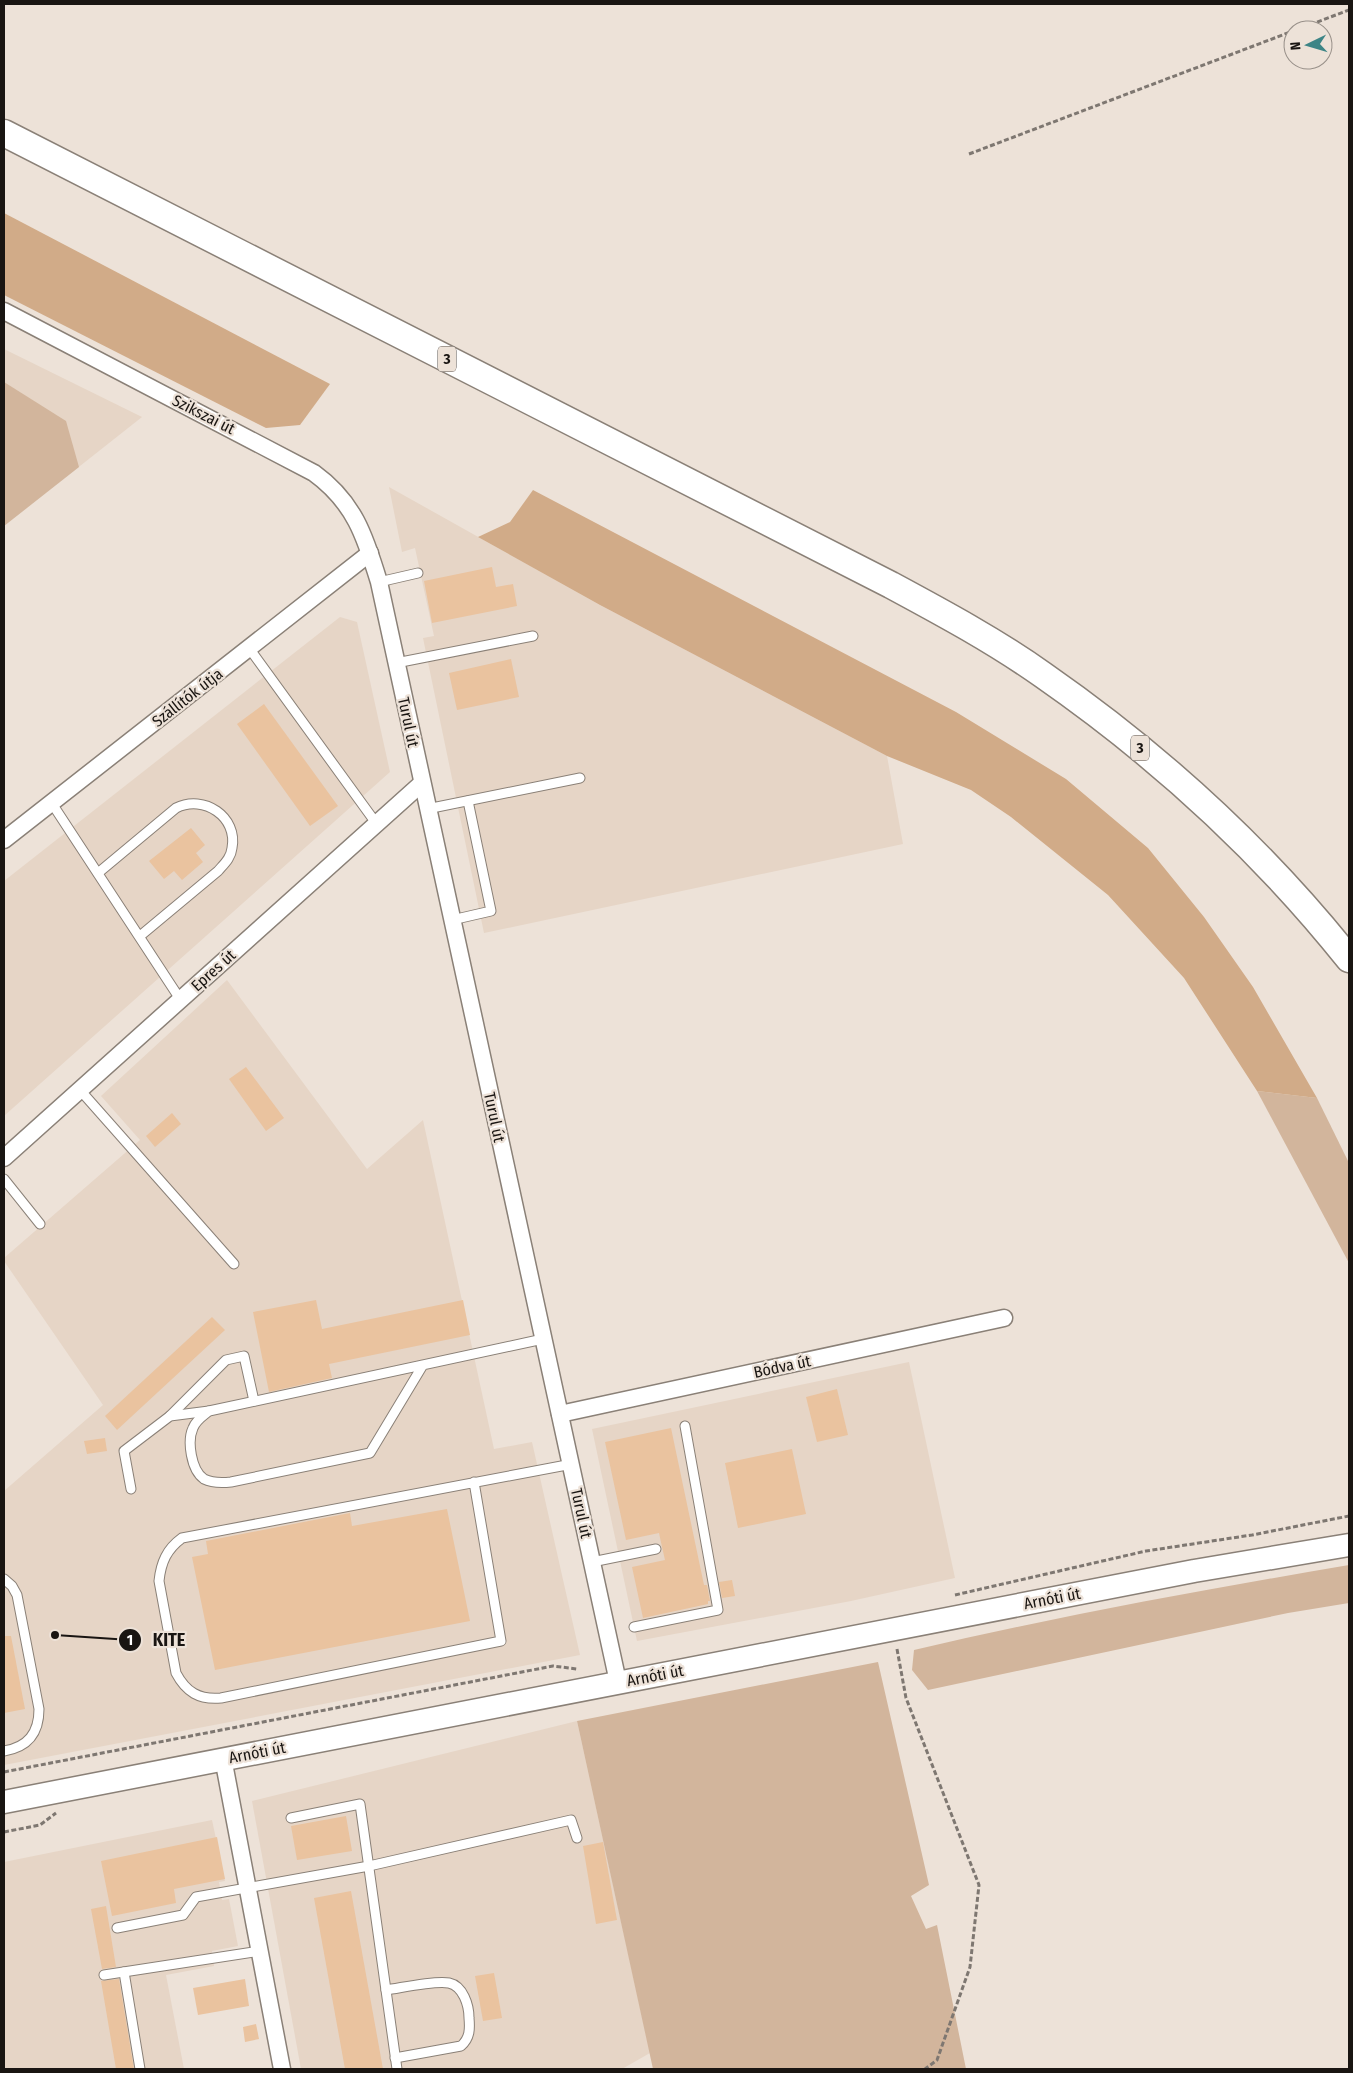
<svg xmlns="http://www.w3.org/2000/svg" width="1353" height="2073" viewBox="0 0 1353 2073" font-family="'Fira Sans Condensed',sans-serif">
<style>
.built{fill:#e6d5c6}
.green{fill:#d2b59c}
.forest{fill:#d1ab88}
.building{fill:#eac39f}
.lines{fill:none;stroke-linecap:round;stroke-linejoin:round}
.service-casing{stroke:#8a8077;stroke-width:11}
.minor-casing{stroke:#8a8077;stroke-width:19}
.secondary-casing{stroke:#8a8077;stroke-width:25}
.primary-casing{stroke:#8a8077;stroke-width:29}
.path{stroke:#7e7771;stroke-width:3;stroke-dasharray:5 2.5;stroke-linecap:butt}
.service{stroke:#fff;stroke-width:9}
.minor{stroke:#fff;stroke-width:16}
.secondary{stroke:#fff;stroke-width:22}
.primary{stroke:#fff;stroke-width:26}
.labels{text-anchor:middle;stroke-width:4.5;stroke-linejoin:round;paint-order:stroke}
.shield{fill:#ede2d8;stroke:#59524d;stroke-width:1}
.shield-label{font-size:15px;font-weight:bold;fill:#191512}
.street-label{font-size:16px;fill:#191512;stroke:#ede2d8}
.leader{fill:none;stroke:#191512;stroke-width:2}
.callout-dot{fill:#191512;stroke:#ede2d8;stroke-width:2}
.mark-label{font-size:15px;text-anchor:middle;font-weight:bold;fill:#fff}
.callout-label{font-size:18px;text-anchor:middle;font-weight:bold;fill:#191512;stroke:#ede2d8;stroke-width:4.5;stroke-linejoin:round;paint-order:stroke}
</style>
<rect width="100%" height="100%" fill="#ede2d8"/>
<!-- built -->
<g class="built">
<path d="M4,349L142,417L4,526Z"/>
<path d="M389,487L600,605L887,756L903,844L484,933L423,638L434,636L415,548L402,552Z"/>
<path d="M340,617L357,622L390,772L4,1116V881Z"/>
<path d="M227,980L367,1169L423,1120L494,1449L532,1442L580,1655L4,1765V1491L103,1405L4,1261V1258L140,1140L101,1096Z"/>
<path d="M909,1362L955,1578L851,1601L637,1641L592,1429Z"/>
<path d="M577,1721L650,2053L622,2069H301L252,1801Z"/>
<path d="M212,1820L225,1881L219,1882L222,1900L229,1899L238,1946L212,1951L214,1966L166,1975L184,2069H4V1862Z"/>
</g>
<!-- green -->
<g class="green">
<path d="M4,382L66,421L79,467L4,526Z"/>
<path d="M1257,1091L1317,1098L1349,1163V1263Z"/>
<path d="M1349,1565V1603L1288,1613L928,1690L912,1670L914,1650C1058,1616 1203,1590 1349,1565Z"/>
<path d="M878,1662L929,1885L911,1896L926,1929L937,1925L966,2069H653L577,1721Z"/>
</g>
<!-- forest -->
<g class="forest">
<path d="M4,213L330,384L300,425L266,428L4,295Z"/>
<path d="M533,490L956,712L1066,779L1148,848L1204,917L1253,987L1317,1098L1257,1091L1184,978L1108,895L1011,817L971,790L887,756L600,605L478,537L510,522Z"/>
</g>
<!-- building -->
<g class="building">
<path d="M492,567L496,587L513,584L517,606L432,623L424,581Z"/>
<path d="M511,659L519,697L457,710L449,673Z"/>
<path d="M264,704L338,806L310,826L237,724Z"/>
<path d="M191,828L205,845L196,853L203,862L182,880L174,871L164,879L149,861Z"/>
<path d="M246,1067L284,1118L266,1131L229,1079Z"/>
<path d="M172,1113L181,1124L155,1147L146,1136Z"/>
<path d="M316,1300L322,1329L463,1300L470,1335L329,1364L332,1378L269,1392L253,1312Z"/>
<path d="M212,1317L225,1330L117,1430L105,1416Z"/>
<path d="M837,1389L848,1435L817,1442L806,1397Z"/>
<path d="M671,1428L704,1585H707L710,1601H708V1604L643,1618L632,1567L665,1560L662,1547L659,1533L626,1540L605,1442Z"/>
<path d="M105,1438L107,1451L87,1454L84,1441Z"/>
<path d="M792,1449L806,1514L738,1528L725,1463Z"/>
<path d="M447,1509L470,1621L215,1670L192,1557L208,1554L206,1541L350,1513L352,1526Z"/>
<path d="M732,1580L735,1596L722,1598L719,1582Z"/>
<path d="M4,1636H11L25,1709L4,1713Z"/>
<path d="M346,1816L352,1851L297,1860L291,1826Z"/>
<path d="M217,1837L225,1879L174,1889L176,1903L112,1916L101,1861Z"/>
<path d="M603,1842L617,1920L596,1924L583,1846Z"/>
<path d="M351,1891L383,2069H345L314,1898Z"/>
<path d="M106,1906L116,1967L102,1969L91,1909Z"/>
<path d="M494,1973L502,2018L483,2021L475,1976Z"/>
<path d="M119,1979L134,2069H116L101,1981Z"/>
<path d="M245,1979L249,2006L198,2015L193,1988Z"/>
<path d="M256,2024L259,2039L245,2042L243,2027Z"/>
</g>
<g class="lines">
<defs>
<g id="service">
<path d="M379,582L418,573"/>
<path d="M249,648L376,823"/>
<path d="M396,663L533,636"/>
<path d="M51,802L180,999"/>
<path d="M427,809L580,778"/>
<path d="M98,873L176,808C204,794 238,817 232,848C231,858 224,864 218,871L140,936"/>
<path d="M452,920L491,911L468,801"/>
<path d="M80,1090L234,1264"/>
<path d="M4,1179L40,1224"/>
<path d="M423,1365L370,1453L231,1482C222,1483 212,1483 204,1479C191,1470 187,1441 193,1428C196,1420 203,1416 209,1411L543,1339"/>
<path d="M170,1416L226,1360L244,1356L254,1401"/>
<path d="M474,1482L501,1641L221,1698C199,1700 186,1692 176,1673L159,1581C161,1562 167,1549 182,1538L572,1464"/>
<path d="M131,1489L124,1451L170,1416L209,1411"/>
<path d="M592,1562L656,1549"/>
<path d="M4,1579L12,1586L17,1595L39,1709C39,1733 28,1747 4,1751"/>
<path d="M634,1627L718,1610L685,1426"/>
<path d="M291,1818L360,1804L397,2069"/>
<path d="M117,1928L183,1915L196,1897L369,1866L571,1820L577,1838"/>
<path d="M124,1972L140,2069"/>
<path d="M104,1975L260,1951"/>
<path d="M386,1990C401,1988 435,1980 449,1983C463,1986 469,2005 469,2018C470,2029 470,2038 461,2046L395,2058"/>
</g>
<g id="minor">
<path d="M4,311L314,473C354,502 365,536 379,582L618,1682"/>
<path d="M4,840L370,553"/>
<path d="M4,1158L422,783"/>
<path d="M560,1414L1004,1318"/>
<path d="M223,1758L282,2069"/>
</g>
<path id="secondary" d="M4,1802L1194,1571L1349,1545"/>
<path id="primary" d="M4,133L891,585C943,613 995,641 1043,675C1158,755 1262,850 1349,959"/>
</defs>
<!-- service casing -->
<use href="#service" class="service-casing"/>
<!-- minor casing -->
<use href="#minor" class="minor-casing"/>
<!-- secondary casing -->
<use href="#secondary" class="secondary-casing"/>
<!-- primary casing -->
<use href="#primary" class="primary-casing"/>
<!-- path -->
<g class="path">
<path d="M1296,30L1349,10"/>
<path d="M969,154L1293,31"/>
<path d="M955,1595L1146,1551L1252,1535L1349,1516"/>
<path d="M897,1649L906,1698L979,1885L970,1967L937,2060L925,2069"/>
<path d="M4,1772L553,1666L577,1669"/>
<path d="M4,1832L40,1825L56,1813"/>
</g>
<!-- service -->
<use href="#service" class="service"/>
<!-- minor -->
<use href="#minor" class="minor"/>
<!-- secondary -->
<use href="#secondary" class="secondary"/>
<!-- primary -->
<use href="#primary" class="primary"/>
</g>
<g class="labels">
<!-- shield labels -->
<g class="shield">
<rect x="438" y="346.5" width="18" height="25" rx="4"/>
<rect x="1131" y="735.5" width="18" height="25" rx="4"/>
</g>
<g class="shield-label">
<text x="447" y="364">3</text>
<text x="1140" y="753">3</text>
</g>
<!-- street labels -->
<g class="street-label">
<text transform="translate(204 414) rotate(27)" y="6">Szikszai út</text>
<text transform="translate(187 697) rotate(-38)" y="6">Szállítók útja</text>
<text transform="translate(409 722) rotate(78)" y="6">Turul út</text>
<text transform="translate(213 970) rotate(-42)" y="6">Epres út</text>
<text transform="translate(495 1117) rotate(78)" y="6">Turul út</text>
<text transform="translate(782 1366) rotate(-12)" y="6">Bódva út</text>
<text transform="translate(582 1513) rotate(78)" y="6">Turul út</text>
<text transform="translate(1052 1598) rotate(-11)" y="6">Arnóti út</text>
<text transform="translate(655 1675) rotate(-11)" y="6">Arnóti út</text>
<text transform="translate(257 1752) rotate(-11)" y="6">Arnóti út</text>
</g>
</g>
<!-- callouts -->
<path class="leader" d="M55 1635L130 1640"/>
<g class="callout-dot">
<circle cx="55" cy="1635" r="5"/>
<circle cx="130" cy="1640" r="12"/>
</g>
<g class="mark-label">
<text x="130" y="1645">1</text>
</g>
<g class="callout-label">
<text x="169" y="1646">KITE</text>
</g>
<!-- border -->
<rect width="1353" height="2073" fill="none" stroke="#191512" stroke-width="10"/>
<!-- north arrow -->
<g transform="translate(1308 45) rotate(265)"><circle r="24" fill="#ede2d8" stroke="#989089"/>
<path d="M0-4L9 19L0 12L-9 19Z" fill="#3d8586"/>
<text y="-8" font-size="14" font-weight="bold" text-anchor="middle" fill="#191512">N</text>
</g>
</svg>
